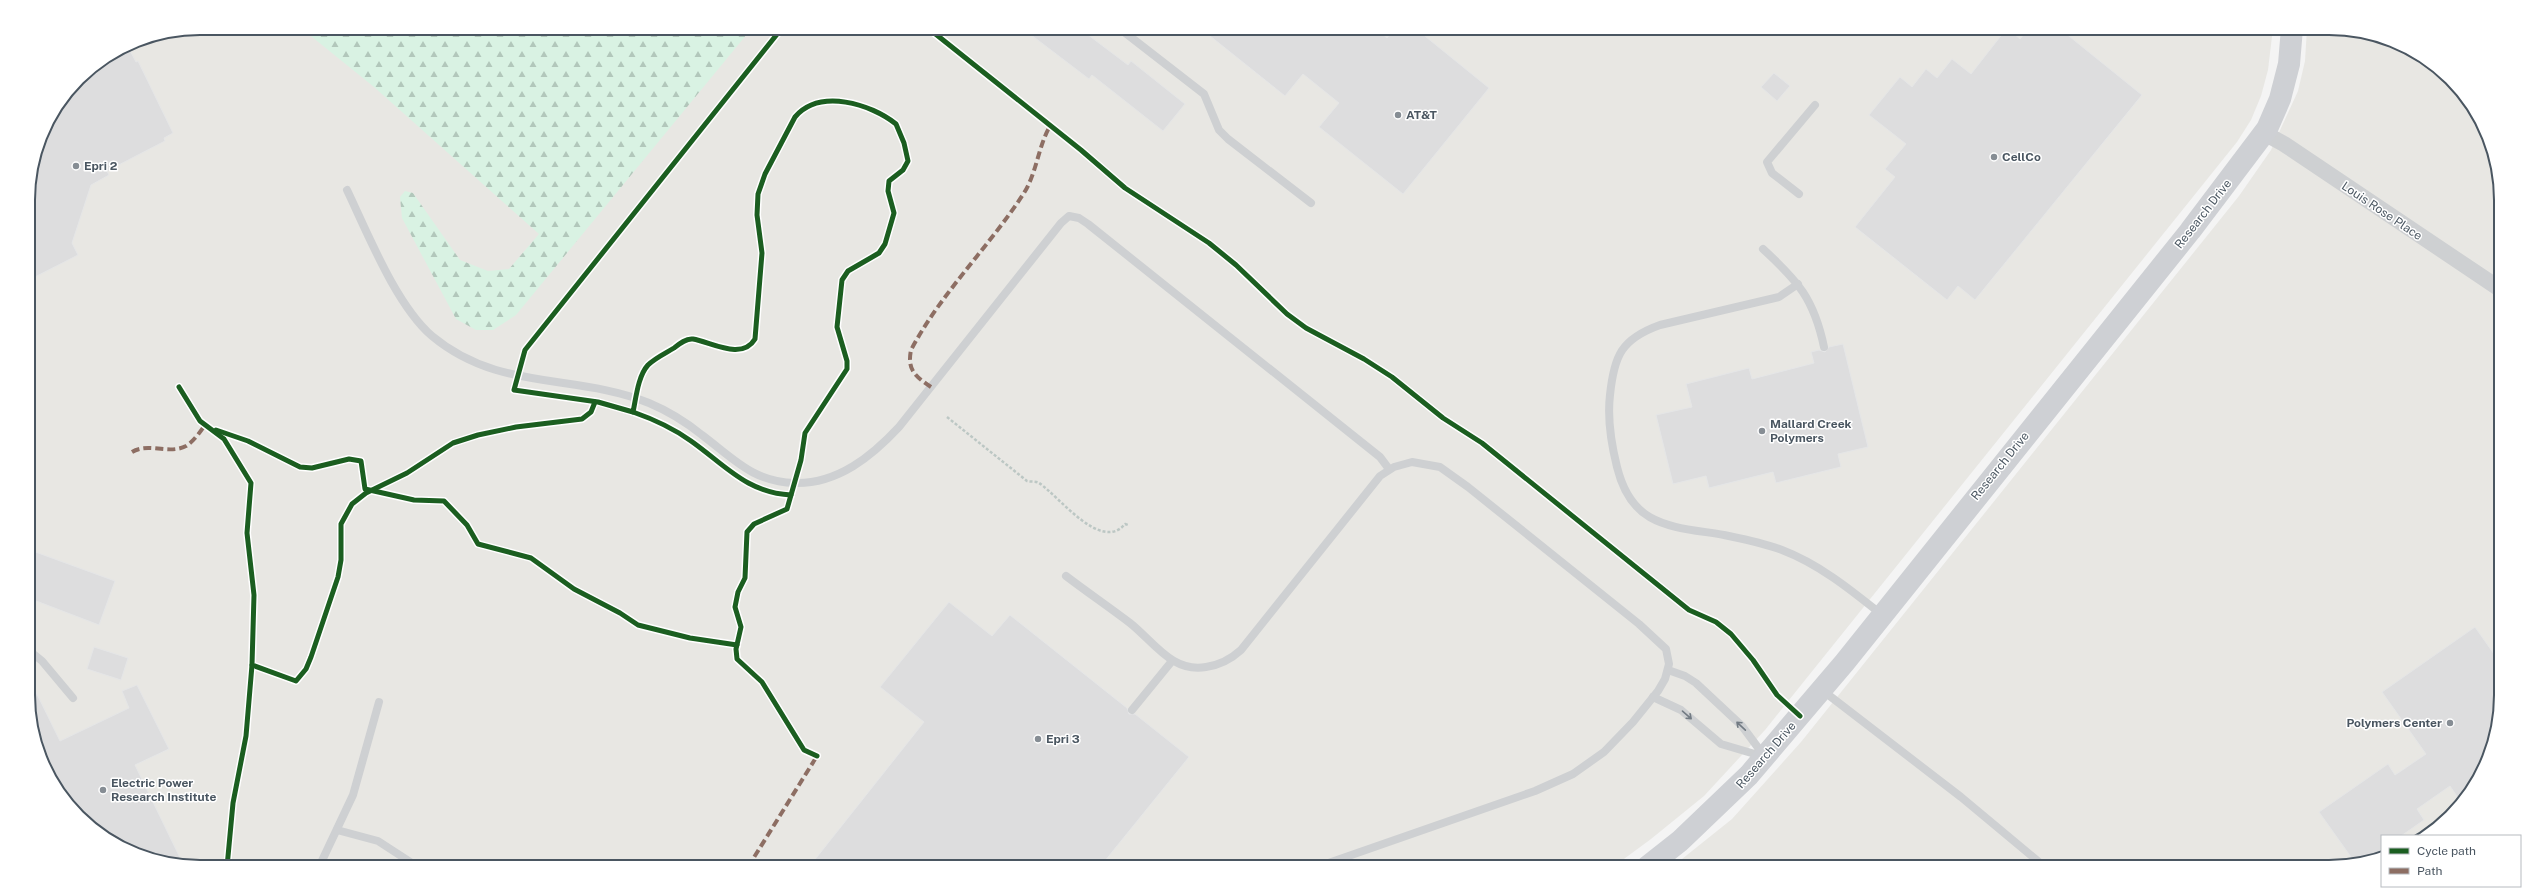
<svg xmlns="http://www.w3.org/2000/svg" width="2529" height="895" viewBox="0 0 2529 895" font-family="'Public Sans',sans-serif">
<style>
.commercial{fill:#e8e7e3}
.forest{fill:url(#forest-firs)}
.building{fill:#ddddde;stroke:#e5e6e7}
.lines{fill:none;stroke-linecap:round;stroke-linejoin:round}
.path{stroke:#bcc7c4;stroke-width:2.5;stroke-dasharray:3 2;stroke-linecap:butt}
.lane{stroke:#ced0d2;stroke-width:8}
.street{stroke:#ced0d2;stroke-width:16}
.secondary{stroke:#ced0d4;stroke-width:22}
.quiet{stroke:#8d6e63;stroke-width:4;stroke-dasharray:8 4;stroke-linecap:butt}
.cycleway-casing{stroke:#fff;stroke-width:8}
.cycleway{stroke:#1b5e20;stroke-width:5}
.oneway{stroke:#727b83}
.poi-dot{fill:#868d94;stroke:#fff;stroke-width:1.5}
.labels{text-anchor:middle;stroke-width:3;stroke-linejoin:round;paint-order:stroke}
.poi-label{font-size:12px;font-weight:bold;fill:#4a5661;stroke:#fff;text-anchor:start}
.street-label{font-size:12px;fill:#4a5661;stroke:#fff}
.rim{fill:none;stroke:#4a5661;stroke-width:2}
</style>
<defs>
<pattern id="forest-firs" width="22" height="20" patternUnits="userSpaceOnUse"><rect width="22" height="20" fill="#d9f2e3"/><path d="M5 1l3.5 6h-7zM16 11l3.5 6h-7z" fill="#b2c7bb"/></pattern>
</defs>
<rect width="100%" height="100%" fill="#f4f4f4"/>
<!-- commercial -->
<g class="commercial">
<path d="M200,28H2273L2268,70L2261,96L2251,120L2237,142L1765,730L1704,796L1651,839L1613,867H200L145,858L105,838L71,808L46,771L31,728L28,189L46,124L86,71L134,41Z"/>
<path d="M2307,28H2329L2384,37L2424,57L2458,87L2483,124L2499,177L2501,695L2472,791L2434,831L2425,836H2382V858L2340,867H1672L1732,819L1801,742L2239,196L2271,150L2298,91L2305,61Z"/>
</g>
<!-- forest -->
<path class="forest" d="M301,28H752L516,315L493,330H476L456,319L402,218L400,197L405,191L413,193L460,260L488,271L509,269L539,234L374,87Z"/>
<!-- building -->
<g class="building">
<path d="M1022,28H1079L1128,65L1131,61L1185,104L1163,131L1092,75L1089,79Z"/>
<path d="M1200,28H1375L1387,38L1395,28H1415L1489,88L1403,194L1319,127L1339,103L1303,74L1285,96Z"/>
<path d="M2007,28L2020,39L2029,28H2059L2142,95L1975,300L1958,286L1947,300L1855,227L1895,177L1885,169L1906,144L1869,115L1900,77L1912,87L1926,69L1937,78L1952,59L1971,74Z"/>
<path d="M127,45L136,62L138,61L173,133L164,138L165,141L107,171L109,175L91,185L72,243L78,255L29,280L28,189L46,124L86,71Z"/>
<path d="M1774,73L1790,86L1777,101L1761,87Z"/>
<path d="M1843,344L1868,447L1838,454L1841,467L1776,483L1773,472L1709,488L1706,476L1673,484L1656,415L1692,407L1686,384L1749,368L1752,379L1814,363L1811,352L1819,350L1825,352L1829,347Z"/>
<path d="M30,550L115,581L99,625L31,599Z"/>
<path d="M949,602L992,636L1010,615L1127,708L1129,714H1135L1189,757L1100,867H809L924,722L880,687Z"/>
<path d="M2475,627L2501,664V695L2492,750L2472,791L2461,802L2450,786L2417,809L2424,820L2401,836H2382V849L2364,862L2356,864L2319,812L2388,764L2395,775L2426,754L2382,692Z"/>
<path d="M94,647L128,658L121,680L87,669Z"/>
<path d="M31,682L60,741L129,708L122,691L137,685L169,749L135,765L183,864L145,858L105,838L71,808L46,771L31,728Z"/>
</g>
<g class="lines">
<!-- path -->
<path class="path" d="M947,417L1027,481C1031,482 1036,481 1039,483C1059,496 1101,553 1125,524L1128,525"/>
<!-- lane -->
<g class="lane">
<path d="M1119,28L1204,94L1219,130L1228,139L1311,203"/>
<path d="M347,190C368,234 396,305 432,336C499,392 575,373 649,403C668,411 686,422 702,435C734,459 753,482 795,483C838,484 872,456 899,427L1061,223L1069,216L1079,218L1088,224L1380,457L1389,469"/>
<path d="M1799,194L1772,173L1767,162L1815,105"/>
<path d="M1763,249C1798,281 1814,299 1824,347"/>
<path d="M1798,284L1779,297L1660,325C1621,339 1614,356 1610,395C1607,420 1611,443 1617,467C1632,528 1671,526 1724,535C1743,539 1764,543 1782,550C1819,564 1851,590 1881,614"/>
<path d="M1066,576C1087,592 1109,607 1130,623C1154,642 1172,673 1206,667C1220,665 1230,660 1241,650L1380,476L1394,467L1412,462L1440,467L1468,487L1639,624L1666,649L1669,664L1665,679L1658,691L1633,722L1604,752L1573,774L1535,791L1317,867"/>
<path d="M31,652L42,661L73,698"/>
<path d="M1822,690L1961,797L2045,867"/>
<path d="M1653,697L1681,710L1721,744L1765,757L1742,726L1696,683L1685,676L1668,670"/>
<path d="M1132,710L1172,661"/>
<path d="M337,830L378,841L418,867"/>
<path d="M319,867L353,795L379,702"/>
</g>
<!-- street -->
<path class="street" d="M2264,133L2284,144L2500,289"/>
<!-- secondary -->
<path class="secondary" d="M1647,867L1680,841L1749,775L1845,662L2190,231L2267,129L2280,99L2289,64L2292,28"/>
<!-- quiet -->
<g class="quiet">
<path d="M931,387C915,376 907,370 911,350C941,293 989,247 1024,193C1037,172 1038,147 1050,126"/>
<path d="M132,452C148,442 169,455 186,446C194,441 200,432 205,425"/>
<path d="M748,867L817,756"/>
</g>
<defs>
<g id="cycleway">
<path d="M782,28L525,350L514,390L598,402L633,412C636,398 638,376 648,365C655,358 666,353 674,348C679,344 686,338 693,339C711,342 742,361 755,339L762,253L757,215L758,194L765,174L795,117C820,88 871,104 896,124L904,143L908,161L903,170L889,181L888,191L894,213L885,244L879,253L848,271L842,280L837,327L847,361V369L805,433L801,460L787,509L754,524L747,532L745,578L738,592L735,607L741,627L736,649L737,659L762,682L804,750L817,756"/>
<path d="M928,28L1081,150L1125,188L1209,243L1236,265L1287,314L1306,328L1364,359L1392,377L1443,418L1482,443L1689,610L1716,622L1731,634L1753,660L1777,695L1800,716"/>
<path d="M179,387L200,421L224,439L251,483L247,533L254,595L252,665L296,681L306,669L311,657L338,577L341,560V524L352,504L366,493L407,473L453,443L478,435L516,427L582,419L591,412L595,402"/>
<path d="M633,412C653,419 673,428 691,441C725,465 747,493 791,495"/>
<path d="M216,430L248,441L300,467L312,468L349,459L361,461L365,489L414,500L444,501L467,525L478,544L531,558L574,589L620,613L638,625L690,638L737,645"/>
<path d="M227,867L233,803L246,736L252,665"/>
</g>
</defs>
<!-- cycleway casing -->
<use href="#cycleway" class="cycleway-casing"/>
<!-- cycleway -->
<use href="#cycleway" class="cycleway"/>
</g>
<!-- one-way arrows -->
<defs><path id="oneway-shaft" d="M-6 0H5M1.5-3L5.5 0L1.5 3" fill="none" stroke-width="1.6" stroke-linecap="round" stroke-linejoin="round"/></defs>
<g class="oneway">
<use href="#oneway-shaft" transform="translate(1687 715) rotate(41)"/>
<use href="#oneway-shaft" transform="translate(1741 726) rotate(-137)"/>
</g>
<!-- markers -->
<g class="poi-dot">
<circle cx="1398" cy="115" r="4"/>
<circle cx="1994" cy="157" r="4"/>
<circle cx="76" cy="166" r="4"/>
<circle cx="1762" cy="431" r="4"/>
<circle cx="2450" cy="723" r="4"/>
<circle cx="1038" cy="739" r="4"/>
<circle cx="103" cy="790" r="4"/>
</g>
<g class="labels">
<!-- poi labels -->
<g class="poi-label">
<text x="1406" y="119">AT&amp;T</text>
<text x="2002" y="161">CellCo</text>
<text x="84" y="170">Epri 2</text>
<text x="1770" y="428">Mallard Creek<tspan x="1770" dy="14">Polymers</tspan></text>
<text x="2442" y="727" text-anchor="end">Polymers Center</text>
<text x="1046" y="743">Epri 3</text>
<text x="111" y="787">Electric Power<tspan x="111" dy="14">Research Institute</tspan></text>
</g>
<!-- street labels -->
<g class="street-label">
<text transform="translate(2382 211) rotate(34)" y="4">Louis Rose Place</text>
<text transform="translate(2203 214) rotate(-52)" y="4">Research Drive</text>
<text transform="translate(2000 466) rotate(-51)" y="4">Research Drive</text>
<text transform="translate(1766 755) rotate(-49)" y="4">Research Drive</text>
</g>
</g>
<!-- crop -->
<path d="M0 0H2529V895H0ZM200 35H2329A165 165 0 0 1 2494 200V695A165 165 0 0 1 2329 860H200A165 165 0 0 1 35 695V200A165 165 0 0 1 200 35Z" fill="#fff" fill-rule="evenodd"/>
<path class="rim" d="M200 35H2329A165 165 0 0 1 2494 200V695A165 165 0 0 1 2329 860H200A165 165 0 0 1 35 695V200A165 165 0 0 1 200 35Z"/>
<!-- legend -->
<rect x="2381" y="835" width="140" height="52" fill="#ffffff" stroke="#b7bbc0"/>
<rect x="2389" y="848" width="20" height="6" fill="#1b5e20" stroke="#b7bbc0"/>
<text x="2417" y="855" font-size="12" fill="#4a5661">Cycle path</text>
<rect x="2389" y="868" width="20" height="6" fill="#8d6e63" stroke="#b7bbc0"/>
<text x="2417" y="875" font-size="12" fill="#4a5661">Path</text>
</svg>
